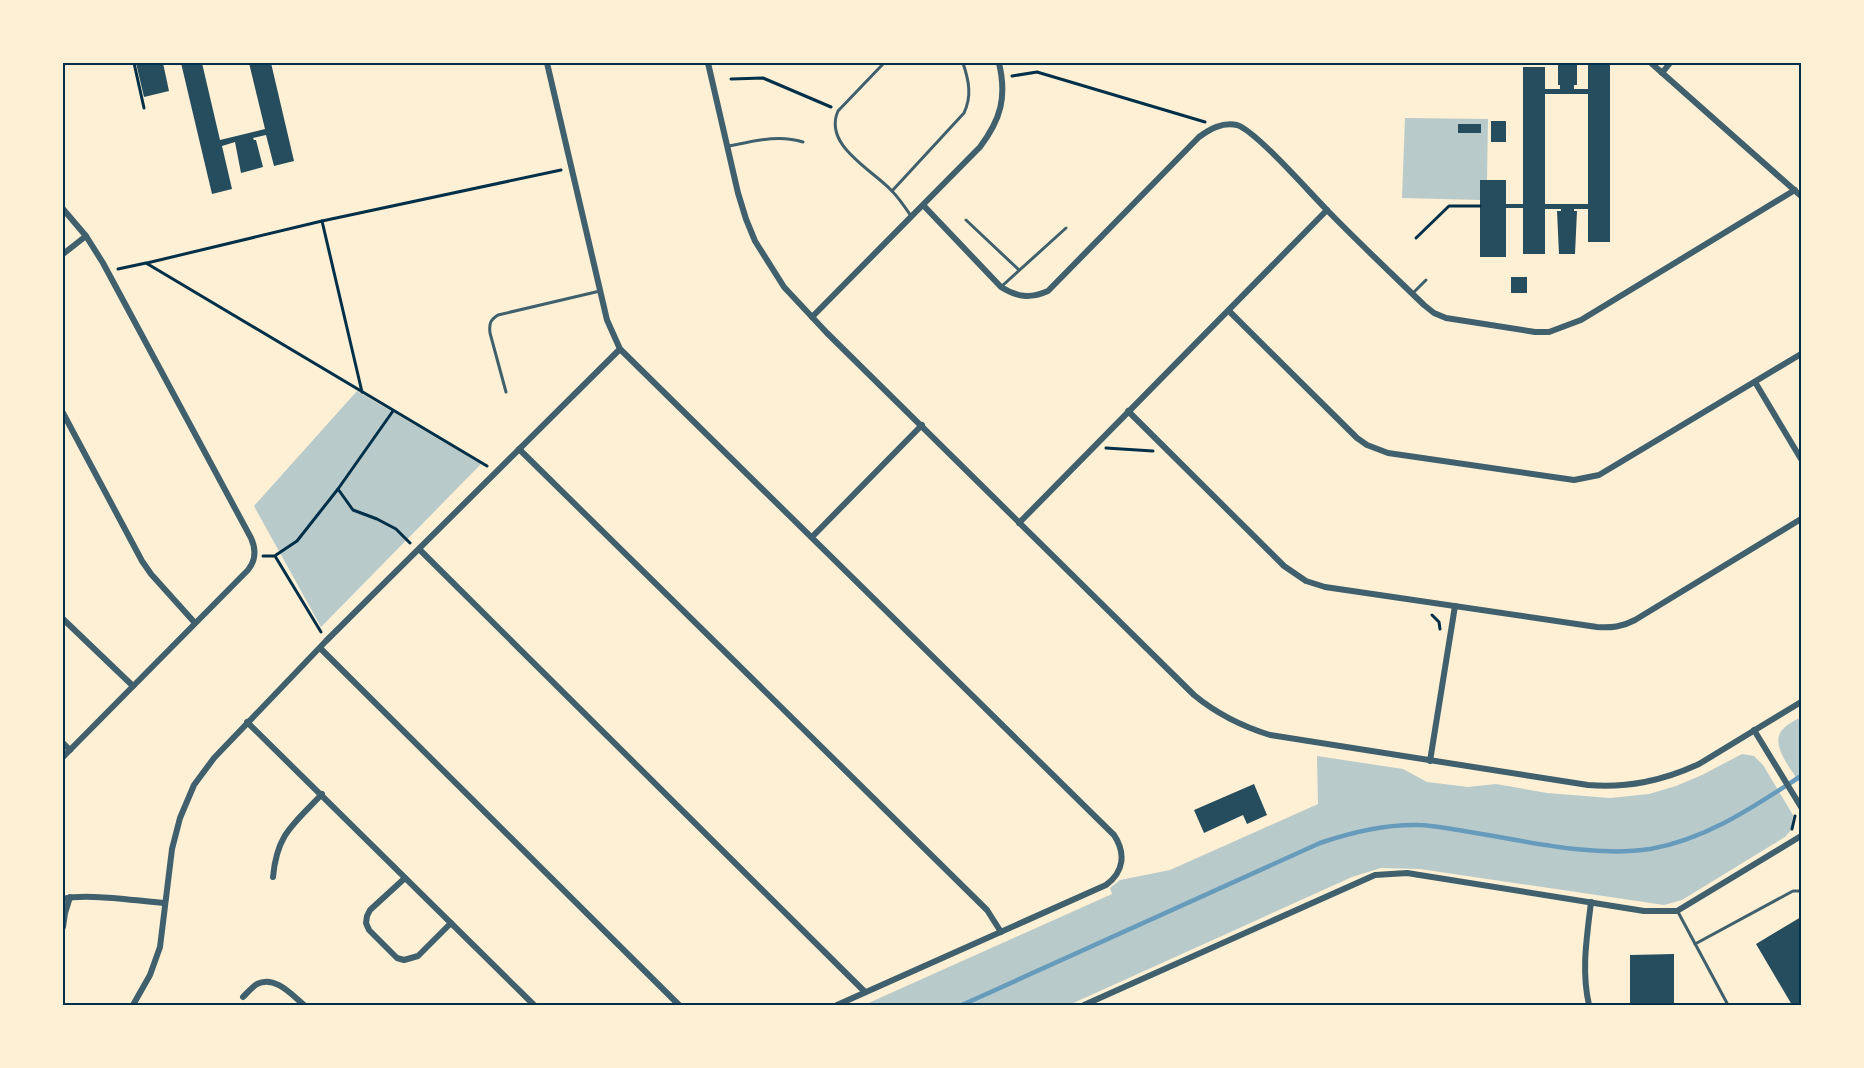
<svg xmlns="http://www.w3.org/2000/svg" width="1864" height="1068" viewBox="0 0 1864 1068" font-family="Roboto,sans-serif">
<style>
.green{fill:#b9caca}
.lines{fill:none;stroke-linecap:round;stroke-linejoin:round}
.stream{stroke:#669bbc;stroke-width:4.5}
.building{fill:#264d5e;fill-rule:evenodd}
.path{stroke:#003049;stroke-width:3}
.service{stroke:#3f606c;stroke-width:3}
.minor{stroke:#3f606c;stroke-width:6}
.neatline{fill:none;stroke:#003049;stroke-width:2}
</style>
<rect width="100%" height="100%" fill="#fdf0d5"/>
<!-- green -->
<g class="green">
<path d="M1405,118L1488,119L1487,180H1480V200L1402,198Z"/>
<path d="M357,391L481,464L321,627L254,506Z"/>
<path d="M1801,717V785C1793,771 1767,743 1784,728C1789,723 1796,720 1801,717Z"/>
<path d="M1742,754L1754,756L1763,765L1793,815L1791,830L1785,837L1682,900L1664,905L1420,869L1381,868L1352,877L1069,1005H864L1112,894L1110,888L1120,880L1170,870L1318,804L1317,756L1403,769L1427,782L1468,787L1496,784L1547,793L1610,798L1649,794L1676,786L1702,775Z"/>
</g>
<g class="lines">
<!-- stream -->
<path class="stream" d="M962,1005L1320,843C1352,832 1384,824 1419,825C1433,825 1449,829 1464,831C1522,840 1591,858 1650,849C1707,839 1753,807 1801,776"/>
</g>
<!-- building -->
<g class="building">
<path d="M136,63H163L169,91L144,97Z"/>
<path d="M181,63H202L220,140L265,129L249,63H271L294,161L274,166L266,135L253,138L254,140H256L263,167L241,173L235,142L222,146L232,189L212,194Z"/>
<path d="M1558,63H1577V85H1574V89H1588V63H1610V242H1588V209H1574V211H1577L1575,254H1559L1557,211H1561V209H1545V254H1523V208H1506V257H1480V180H1506V204H1523V67H1545V89H1560V85H1558ZM1545,94H1588V204H1545Z"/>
<rect x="1491" y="121" width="15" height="21"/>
<rect x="1458" y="124" width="23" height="9"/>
<rect x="1511" y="277" width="16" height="16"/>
<path d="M1254,784L1267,815L1247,824L1243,815L1204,833L1194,810Z"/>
<path d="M1801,917V1005H1792L1756,944Z"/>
<path d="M1674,954V1005H1630V955Z"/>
</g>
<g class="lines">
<!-- path -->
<g class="path">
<path d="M134,63L144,108"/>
<path d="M1012,76L1037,72L1205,122"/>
<path d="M731,79L763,78L831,107"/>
<path d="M322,221L561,170"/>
<path d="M1416,238L1449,206H1480"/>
<path d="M147,263L322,221L362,392"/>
<path d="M118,269L146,263L487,466"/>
<path d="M393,411L338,489L353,510L377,519L396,529L410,543"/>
<path d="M1106,448L1153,451"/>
<path d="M276,555L297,541L338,489"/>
<path d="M263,556H275L321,632"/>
<path d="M1432,615L1439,622L1440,629"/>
<path d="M1792,829L1795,816"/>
</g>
<!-- service -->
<g class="service">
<path d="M884,63L838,111C823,145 871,169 891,190C899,198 905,207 911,216"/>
<path d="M729,146C754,141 779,134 803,142"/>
<path d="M892,191L964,113C972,96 969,81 963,63"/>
<path d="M966,220L1019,270"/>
<path d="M1002,286L1066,228"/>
<path d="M1412,294L1426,280"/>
<path d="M506,392L490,333C489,324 490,320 498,315L600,291"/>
<path d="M1678,912L1728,1005"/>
<path d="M1695,944L1793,891H1801"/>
</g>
<!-- minor -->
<g class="minor">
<path d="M547,63L607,320L620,349L1114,835C1126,853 1124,872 1106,885L837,1005"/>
<path d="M708,63L738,193L746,219L755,241L784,287L827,333L1194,695C1217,714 1241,726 1270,735L1588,785C1628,788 1662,781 1699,764L1801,702"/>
<path d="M1651,63L1801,196"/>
<path d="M1662,73L1670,63"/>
<path d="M924,206L1001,287C1017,297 1030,299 1048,291L1199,137C1210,129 1222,122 1237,125C1256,131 1309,192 1326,209C1358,242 1392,274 1424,305L1434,313L1446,318L1535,332H1549L1581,320L1795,190"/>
<path d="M63,209L86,236L103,263L251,538C256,549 256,560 248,570L63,757"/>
<path d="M63,254L86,236"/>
<path d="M1229,311L1357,438L1367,445L1388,453L1574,480L1599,475L1801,354"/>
<path d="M812,317L980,147C1001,119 1007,97 999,63"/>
<path d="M1755,382L1801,459"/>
<path d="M1128,411L1284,566L1306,581L1325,587L1597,627C1611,628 1622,627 1635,620L1801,519"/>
<path d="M63,413L142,561L151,574L195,623"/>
<path d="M519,449L987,910L1001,932"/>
<path d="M1019,523L1327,210"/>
<path d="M812,537L922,425"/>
<path d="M419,549L865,992"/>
<path d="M63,619L133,686"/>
<path d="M320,648L679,1005"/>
<path d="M247,722L534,1005"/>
<path d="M1754,730L1801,807"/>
<path d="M63,743L70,750"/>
<path d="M1430,761L1455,606"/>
<path d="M273,877C277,833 294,824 322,794"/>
<path d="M405,878L370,910L367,916L366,923L369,930L397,958L404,960L418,956L451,923"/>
<path d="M63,899C86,893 139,901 165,903"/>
<path d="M63,927L65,913L70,897"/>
<path d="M243,997C247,993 252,987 257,984C275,975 292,995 304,1005"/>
<path d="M133,1005L150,975L160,947L172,849L180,818L194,785L214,758L326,641L620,349"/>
<path d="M1084,1005L1375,875L1407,873L1644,911H1677L1801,836"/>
<path d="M1589,1005C1581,970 1587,937 1591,902"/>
</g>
</g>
<!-- border -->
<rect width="1864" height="1068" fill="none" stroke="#fdf0d5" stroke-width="129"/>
<rect x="64" y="64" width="1736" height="940" class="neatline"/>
</svg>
